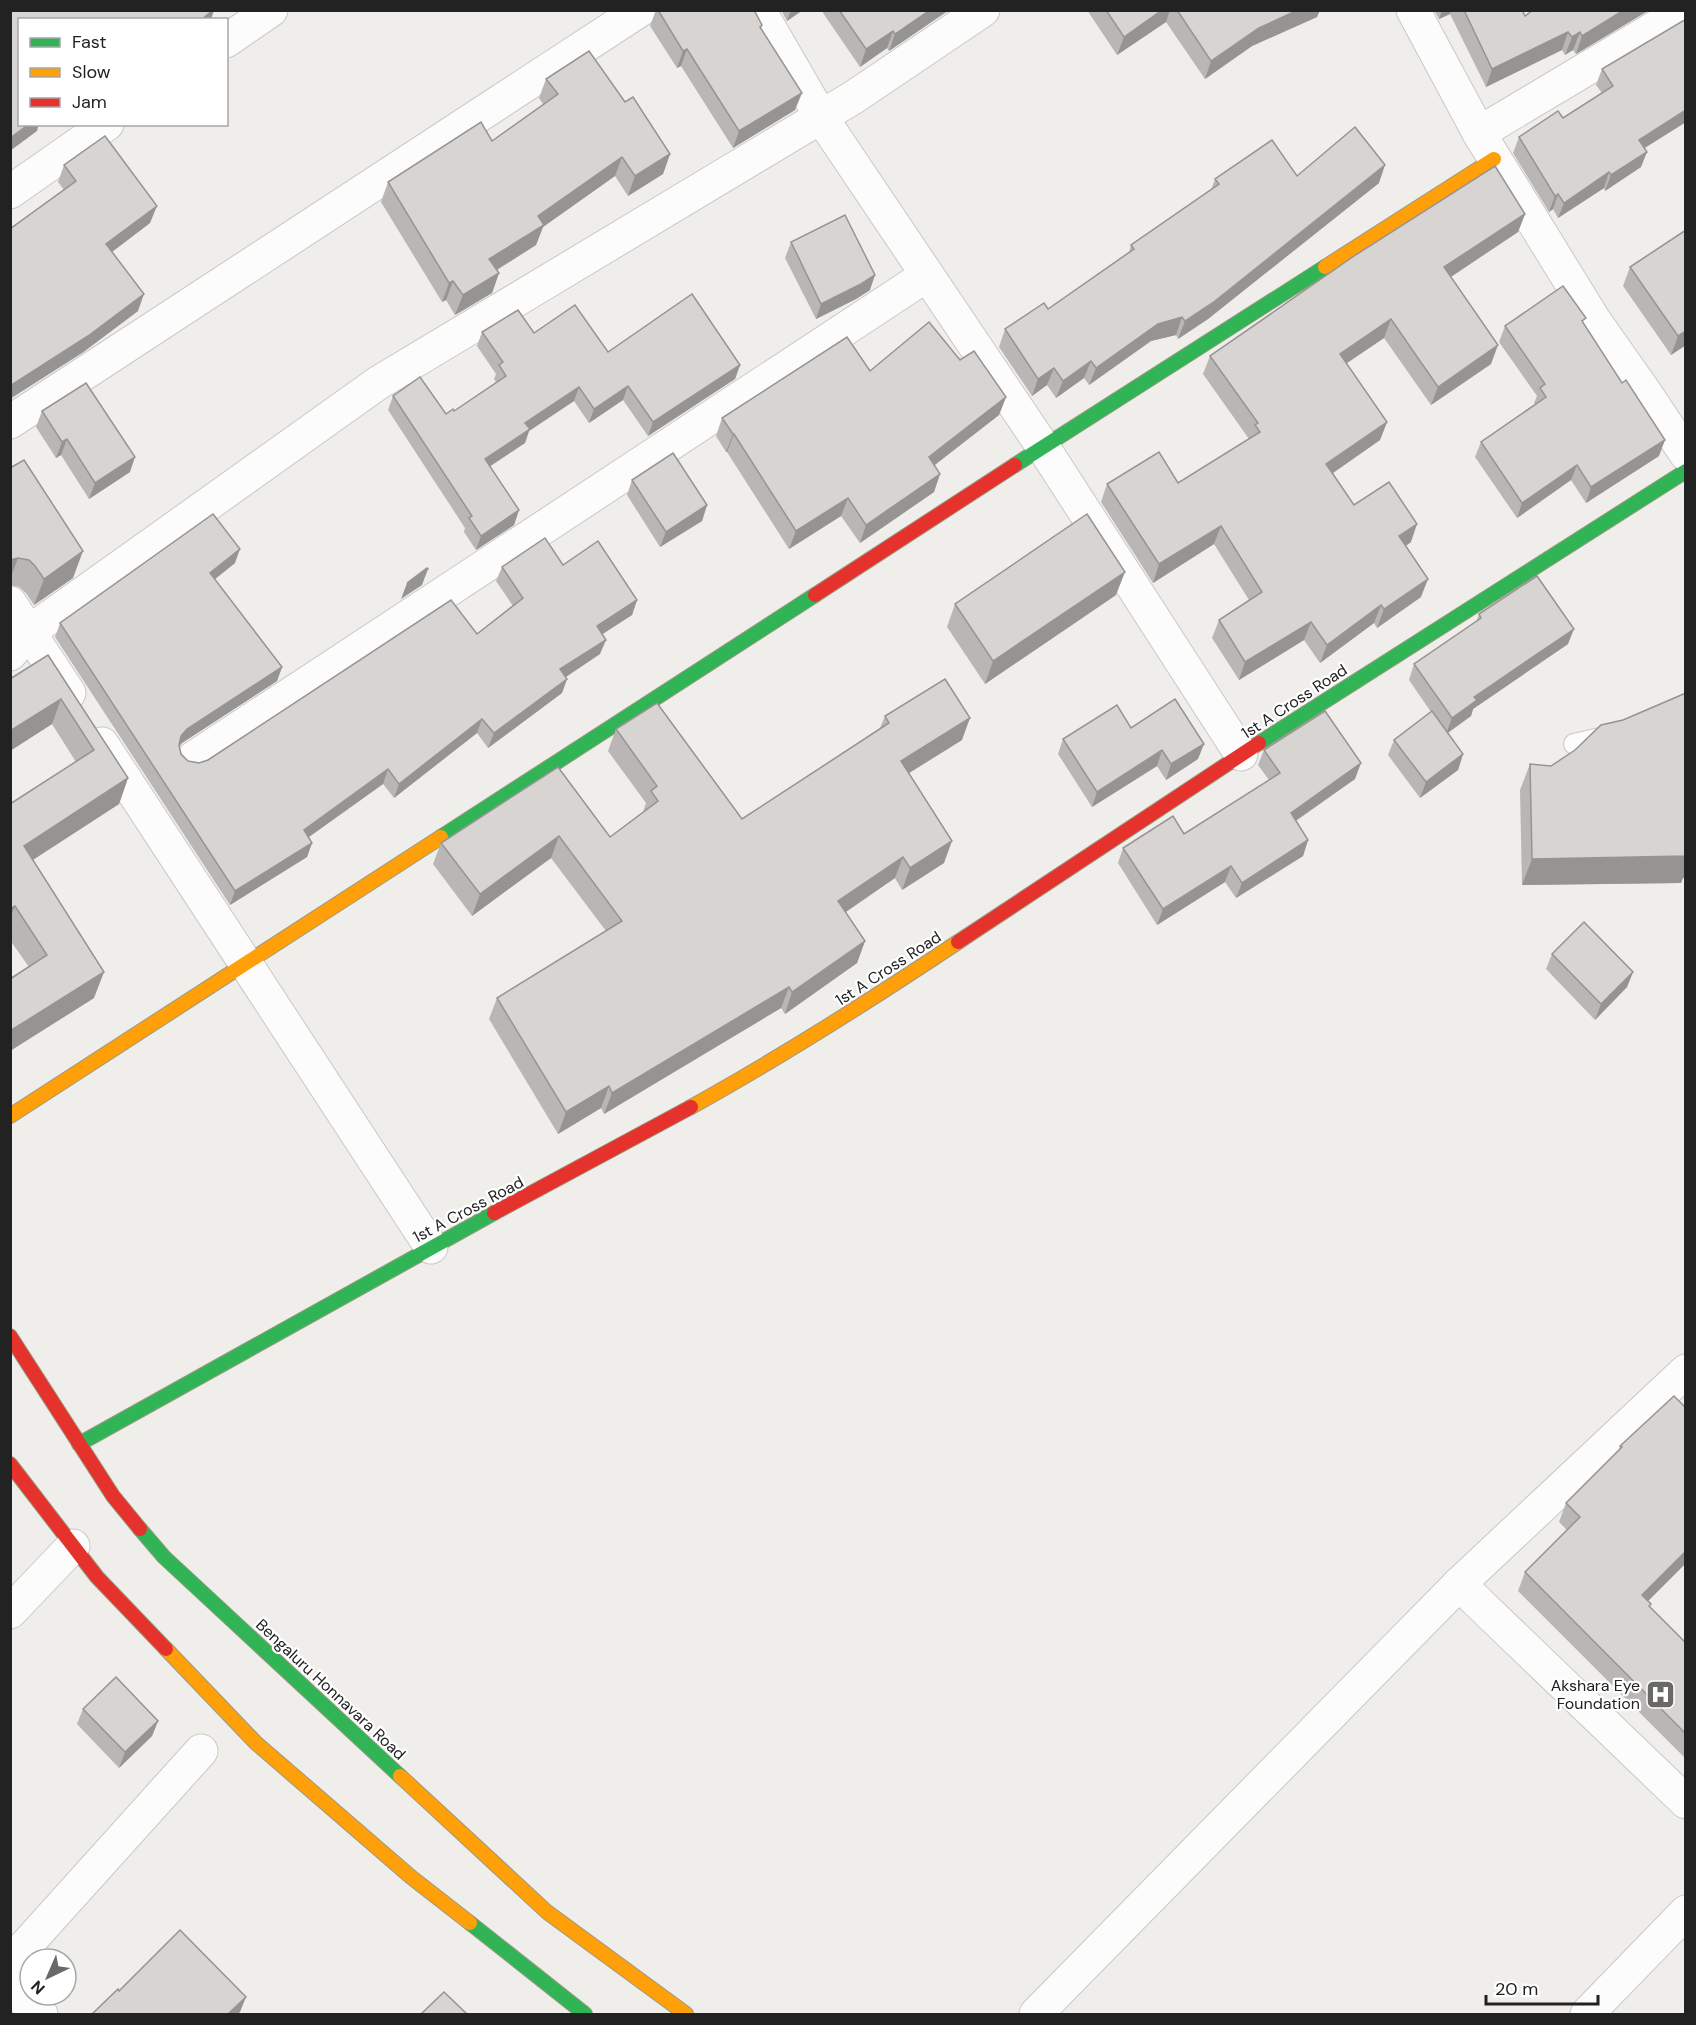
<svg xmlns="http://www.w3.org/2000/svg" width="1696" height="2025" viewBox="0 0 1696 2025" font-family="'DM Sans',sans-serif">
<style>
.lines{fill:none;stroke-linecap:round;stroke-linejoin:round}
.lane-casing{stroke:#c9c8c7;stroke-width:22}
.street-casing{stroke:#c9c8c7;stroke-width:35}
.fast-casing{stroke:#999a82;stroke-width:16}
.slow-casing{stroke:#999a82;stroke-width:16}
.jam-casing{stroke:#999a82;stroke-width:16}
.lane{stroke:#fdfcfc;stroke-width:20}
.street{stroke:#fdfcfc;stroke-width:33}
.fast{stroke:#30b455;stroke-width:14}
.slow{stroke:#ff9f0a;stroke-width:14}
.jam{stroke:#e5322d;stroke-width:14}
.wall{fill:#b9b6b5}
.shaded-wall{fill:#969493}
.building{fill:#d7d4d2;stroke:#969493;stroke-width:1.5}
.labels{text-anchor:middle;stroke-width:4.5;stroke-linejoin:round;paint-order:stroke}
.street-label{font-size:16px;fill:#222;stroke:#fff}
.poi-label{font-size:16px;fill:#222;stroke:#fff;text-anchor:end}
</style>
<rect width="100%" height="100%" fill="#f0eeeb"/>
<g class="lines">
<defs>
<path id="lane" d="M1574,744L1609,736"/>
<g id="street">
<path d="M759,10L821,117L1043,447L1241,754"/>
<path d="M1413,10L1479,133L1594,320L1644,391L1686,454"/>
<path d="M226,41L271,10"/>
<path d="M1479,133L1685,10"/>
<path d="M10,192L107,124"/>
<path d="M10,422L640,10"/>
<path d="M10,603L69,693"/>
<path d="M10,654L29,632L378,383L854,97L983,10"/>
<path d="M102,744L431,1247"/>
<path d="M192,759L927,275"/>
<path d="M1459,1584L1686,1802"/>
<path d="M10,1612L73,1546"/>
<path d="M10,1963L201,1751"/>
<path d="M10,1988L41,2014"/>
<path d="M1036,2014L1459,1584L1686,1371"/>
<path d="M1587,2014L1686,1912"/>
</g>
<g id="fast">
<path d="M1015,465L1325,267"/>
<path d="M1259,743L1686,471"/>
<path d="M441,837L815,595"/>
<path d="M79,1444L494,1213"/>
<path d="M140,1529L164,1557L400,1776"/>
<path d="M470,1923L585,2014"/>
</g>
<g id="slow">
<path d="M1325,267L1494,159"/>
<path d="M691,1107C783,1056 871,1000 958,942"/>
<path d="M10,1116L441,837"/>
<path d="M166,1649L256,1743L411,1877L470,1923"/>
<path d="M400,1776L547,1912L686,2014"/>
</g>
<g id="jam">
<path d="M815,595L1015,465"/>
<path d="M958,942L1259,743"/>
<path d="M494,1213L691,1107"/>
<path d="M10,1336L113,1496L140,1529"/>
<path d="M10,1464L97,1577L166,1649"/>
</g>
</defs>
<!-- lane casing -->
<use href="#lane" class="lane-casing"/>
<!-- street casing -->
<use href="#street" class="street-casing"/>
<!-- fast casing -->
<use href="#fast" class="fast-casing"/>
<!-- slow casing -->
<use href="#slow" class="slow-casing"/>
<!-- jam casing -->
<use href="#jam" class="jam-casing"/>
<!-- lane -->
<use href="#lane" class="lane"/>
<!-- street -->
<use href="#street" class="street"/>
<!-- fast -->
<use href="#fast" class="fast"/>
<!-- slow -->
<use href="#slow" class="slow"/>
<!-- jam -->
<use href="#jam" class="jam"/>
</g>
<!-- wall -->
<g class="wall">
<path d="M656,10H754L762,25L761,29L795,110L733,148L681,66L677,68L650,26Z"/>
<path d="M781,10H803L787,21Z"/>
<path d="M821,10H949L889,51L887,48L860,67Z"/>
<path d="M1087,10H1320L1317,17L1252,46L1205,79L1166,22L1117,55Z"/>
<path d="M1434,10H1522L1525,16L1533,10H1646V12L1576,54L1573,50L1565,55L1562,50L1486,87L1450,14L1439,19Z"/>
<path d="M1686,19V122L1645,148L1641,167L1605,191L1604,188L1558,218L1553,209L1549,212L1513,153L1519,137L1563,118L1602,93L1596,85L1602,69Z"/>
<path d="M546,79L625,102L670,154L663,174L628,196L615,176L543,227L536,245L497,270L499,273L492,293L455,315L446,300L442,302L381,202L388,182L492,141L543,104L539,98Z"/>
<path d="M64,165L150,223L112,252L138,311L82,353L64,190L58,182Z"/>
<path d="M1297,176L1379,183L1208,319L1178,339L1176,335L1151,341L1089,385L1084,378L1056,398L1047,385L1032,396L999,347L1005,329L1048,309L1129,252L1131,245L1211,190L1215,179Z"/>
<path d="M1525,214L1518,232L1451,277L1491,364L1431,405L1384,338L1346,364L1387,422L1380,440L1333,473L1354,505L1411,542L1406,546L1421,597L1377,628L1374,623L1320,663L1304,640L1239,680L1212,638L1219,620L1249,600L1214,544L1153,583L1101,502L1107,484L1178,483L1249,439L1203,374L1210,356Z"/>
<path d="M791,242L870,290L856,299L816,319L785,258Z"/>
<path d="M1630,267L1686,345L1671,355L1623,286Z"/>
<path d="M1584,324L1659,456L1586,503L1571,480L1517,518L1475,457L1481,442L1535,404L1534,403L1537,396L1499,342L1505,326Z"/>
<path d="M482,332L534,333L608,352L740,365L735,379L648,436L623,400L589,423L574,401L529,431L525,443L490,466L519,510L514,525L476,550L464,532L465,528L388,410L393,396L446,414L454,411L496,382L494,379L496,374L477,346Z"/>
<path d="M870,371L1006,397L999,415L934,465L940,474L934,492L860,543L841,516L789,549L727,452H726L716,436L722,418Z"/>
<path d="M42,411L130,472L89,499L61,455L56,458L36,427Z"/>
<path d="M10,468L73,578L34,605L26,593L19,587L10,585Z"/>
<path d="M632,480L707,505L702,521L660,547L627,495Z"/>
<path d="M235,563L215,579L282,667L277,681L182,743L179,746L181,754L188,761L199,763L208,760L477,634L513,606L496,581L502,567L563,565L637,600L632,615L602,634L600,654L566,677L567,679L562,693L488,748L477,733L394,798L383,784L309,837L312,843L307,857L230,905L55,637L60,623Z"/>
<path d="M1116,595L985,684L947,627L955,604Z"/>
<path d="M1479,614L1568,644L1473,709L1471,716L1448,733L1463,754L1458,770L1420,798L1388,755L1394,740L1431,712L1409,680L1414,664L1476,622Z"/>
<path d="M48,655L128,778L119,804L33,860L94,998L10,1051V979L29,967L10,940V804L76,762L52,724L10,751V679Z"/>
<path d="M1686,693V878H1683L1681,883L1522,885L1520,790L1530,764L1551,766L1623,720Z"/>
<path d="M885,716L962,740L909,773L944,863L902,890L895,878L845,912L865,941L857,963L785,1014L781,1008L604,1114L601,1108L558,1134L489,1019L497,998L606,931L551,858L472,916L433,864L441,843L558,767L610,837L643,812L646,803L608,751L616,729L742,819L880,728Z"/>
<path d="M1131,728L1198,759L1166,780L1157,766L1092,807L1058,754L1063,739Z"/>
<path d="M1264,750L1355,779L1296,821L1308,840L1303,856L1236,898L1225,882L1157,925L1118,863L1123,848L1184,834L1269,780L1258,765Z"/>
<path d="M1552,954L1633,972L1627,987L1595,1020L1546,969Z"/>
<path d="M1686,1408V1563L1648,1601L1650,1607L1686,1643V1759L1518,1591L1525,1572L1567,1530L1559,1522L1566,1503L1619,1450L1620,1446Z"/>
<path d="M83,1709L158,1721L152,1736L119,1768L77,1724Z"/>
</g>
<!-- shaded-wall -->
<g class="shaded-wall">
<path d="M213,10H214L211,20H201Z"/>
<path d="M791,10H803L787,21Z"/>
<path d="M930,10H949L889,51L895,34Z"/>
<path d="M1162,10H1170L1166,22L1117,55L1124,37Z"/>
<path d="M1298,10H1320L1317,17L1252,46L1205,79L1211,61L1259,28Z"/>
<path d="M1442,10H1451L1450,14L1439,19Z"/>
<path d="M1624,10H1646V12L1576,54L1582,36Z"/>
<path d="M893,31L887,48L860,67L866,49Z"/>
<path d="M1568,32L1562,50L1486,87L1492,69Z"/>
<path d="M1580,32L1573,50L1565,55L1572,37Z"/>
<path d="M687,49L681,66L677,68L683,51Z"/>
<path d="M802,93L795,110L733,148L739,131Z"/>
<path d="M1686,110V122L1633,155L1639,140Z"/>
<path d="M29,124H39L37,131L10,151V138Z"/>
<path d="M1647,152L1641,167L1605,191L1611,175Z"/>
<path d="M670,154L663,174L628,196L635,176Z"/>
<path d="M622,157L615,176L543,227L536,245L482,279L489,259L538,216Z"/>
<path d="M1385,165L1379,183L1208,319L1178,339L1185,321Z"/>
<path d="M1609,172L1604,188L1558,218L1564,203Z"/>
<path d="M1558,194L1553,209L1549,212L1555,196Z"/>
<path d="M157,206L150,223L100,261L106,244Z"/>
<path d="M1525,214L1518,232L1437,286L1444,267Z"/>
<path d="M499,273L492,293L455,315L463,295Z"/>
<path d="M875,275L870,290L856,299L816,319L821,304Z"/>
<path d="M453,281L446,300L442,302L449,283Z"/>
<path d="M144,294L138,311L82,353L10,399V386Z"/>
<path d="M1182,317L1176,335L1151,341L1089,385L1096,368L1158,324Z"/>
<path d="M1391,319L1384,338L1333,372L1340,354Z"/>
<path d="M1686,331V345L1671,355L1678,336Z"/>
<path d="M1498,345L1491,364L1431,405L1438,387Z"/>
<path d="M1091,361L1084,378L1056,398L1063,381Z"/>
<path d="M740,365L735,379L648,436L653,422Z"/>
<path d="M1054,368L1047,385L1032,396L1038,379Z"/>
<path d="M628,386L623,400L589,423L594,409Z"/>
<path d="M579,387L574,401L529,431L525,443L480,473L485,459L525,423Z"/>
<path d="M1006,397L999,415L922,475L929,457Z"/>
<path d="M1387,422L1380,440L1320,482L1326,464Z"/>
<path d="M733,434H734L727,452H726Z"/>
<path d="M67,439L61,455L56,458L62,442Z"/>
<path d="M1665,440L1659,456L1586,503L1591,487Z"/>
<path d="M135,457L130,472L89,499L95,483Z"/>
<path d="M1577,465L1571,480L1517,518L1522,503Z"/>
<path d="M940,474L934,492L860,543L866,525Z"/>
<path d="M848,498L841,516L789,549L796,531Z"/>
<path d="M707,505L702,521L660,547L666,532Z"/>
<path d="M519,510L514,525L476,550L481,536Z"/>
<path d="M1417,524L1411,542L1392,555L1399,536Z"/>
<path d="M1221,526L1214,544L1153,583L1159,564Z"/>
<path d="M240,549L235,563L205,587L210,573Z"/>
<path d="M83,551L73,578L34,605L44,579Z"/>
<path d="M18,558L10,579V560Z"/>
<path d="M428,569L422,585L401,599L407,583Z"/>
<path d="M1125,572L1116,595L985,684L993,661Z"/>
<path d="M1428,579L1421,597L1377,628L1384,609Z"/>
<path d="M637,600L632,615L592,641L597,626Z"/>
<path d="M1381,605L1374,623L1320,663L1327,645Z"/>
<path d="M1311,622L1304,640L1239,680L1245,662Z"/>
<path d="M1574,629L1568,644L1473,709L1471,716L1446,734L1452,718L1474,697Z"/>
<path d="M606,640L600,654L555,684L560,669Z"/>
<path d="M282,667L277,681L182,743L176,750L181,736L187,729Z"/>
<path d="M567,679L562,693L488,748L494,733Z"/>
<path d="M61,699L52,724L10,751V731Z"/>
<path d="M970,718L962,740L893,783L901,761Z"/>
<path d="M482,719L477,733L394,798L399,784Z"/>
<path d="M1204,744L1198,759L1166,780L1171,764Z"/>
<path d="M1162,750L1157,766L1092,807L1097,792Z"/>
<path d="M1463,754L1458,770L1420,798L1426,782Z"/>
<path d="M1361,763L1355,779L1285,828L1291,813Z"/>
<path d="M388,769L383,784L299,844L304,830Z"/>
<path d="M128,778L119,804L14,872L24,846Z"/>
<path d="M559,836L551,858L472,916L480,894Z"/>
<path d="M1308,840L1303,856L1236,898L1242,883Z"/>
<path d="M952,841L944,863L902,890L910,868Z"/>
<path d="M312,843L307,857L230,905L235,891Z"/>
<path d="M1686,856V878H1683L1681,883L1522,885L1532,859Z"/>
<path d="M903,857L895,878L830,923L838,901Z"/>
<path d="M1231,866L1225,882L1157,925L1163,909Z"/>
<path d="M15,906L10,918V909Z"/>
<path d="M865,941L857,963L785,1014L792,992Z"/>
<path d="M104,972L94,998L10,1051V1031Z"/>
<path d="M1633,972L1627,987L1595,1020L1601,1004Z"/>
<path d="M789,987L781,1008L604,1114L612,1093Z"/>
<path d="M609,1086L601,1108L558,1134L566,1112Z"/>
<path d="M1686,1551V1563L1635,1614L1642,1595Z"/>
<path d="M158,1721L152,1736L119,1768L125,1752Z"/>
<path d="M246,1997L240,2012L238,2014H228Z"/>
</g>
<!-- building -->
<g class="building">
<path d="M10,10H213L201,20H20V124H29L10,138Z"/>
<path d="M658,10H754L762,25L760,27L802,93L739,131L687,49L683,51Z"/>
<path d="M839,10H930L895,34L893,31L866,49Z"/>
<path d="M1106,10H1162L1124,37Z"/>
<path d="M1177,10H1298L1259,28L1211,61Z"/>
<path d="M1464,10H1522L1525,16L1533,10H1624L1582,36L1580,32L1572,37L1568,32L1492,69Z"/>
<path d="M1686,19V110L1639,140L1647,152L1611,175L1609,172L1564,203L1558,194L1555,196L1519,137L1558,111L1563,118L1613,86L1602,69Z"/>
<path d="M589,51L625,102L633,97L670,154L635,176L622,157L538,216L544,225L489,259L499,273L463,295L453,281L449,283L388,182L481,122L492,141L558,94L546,79Z"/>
<path d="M1355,127L1385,165L1215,301L1185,321L1182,317L1158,324L1096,368L1091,361L1063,381L1054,368L1038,379L1005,329L1044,303L1048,309L1134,249L1131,245L1219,184L1215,179L1272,140L1297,176Z"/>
<path d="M105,136L157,206L106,244L144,294L88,336L10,386V229L76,181L64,165Z"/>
<path d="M1495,166L1525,214L1444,267L1498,345L1438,387L1391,319L1340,354L1387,422L1326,464L1354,505L1389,482L1417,524L1399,536L1428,579L1384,609L1381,605L1327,645L1311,622L1245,662L1219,620L1262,592L1221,526L1159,564L1107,484L1159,452L1178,483L1260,432L1255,425L1258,423L1210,356L1357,254Z"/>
<path d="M845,215L875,275L861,284L821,304L791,242Z"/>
<path d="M1686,230V331L1678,336L1630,267Z"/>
<path d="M1563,286L1586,318L1582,321L1622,383L1626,380L1665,440L1591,487L1577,465L1522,503L1481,442L1546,397L1540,388L1545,384L1505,326Z"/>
<path d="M692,294L740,365L653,422L628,386L594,409L579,387L525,423L530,429L485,459L519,510L481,536L469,518L472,516L393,396L420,377L446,414L453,409L454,411L506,376L499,365L503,362L482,332L518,310L534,333L575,305L608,352Z"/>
<path d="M929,322L960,360L974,351L1006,397L929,457L940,474L866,525L848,498L796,531L734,434H733L722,418L847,337L870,371Z"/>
<path d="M86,383L135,457L95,483L67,439L62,442L42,411Z"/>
<path d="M673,453L707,505L666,532L632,480Z"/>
<path d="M24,460L83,551L44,579L35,566L29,560L18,558L10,560V468Z"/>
<path d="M213,514L240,549L210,573L282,667L187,729L181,736L179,745L181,754L188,761L199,763L208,760L451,600L477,634L523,598L502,567L545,538L563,565L598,541L637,600L597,626L606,640L560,669L567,679L494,733L482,719L399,784L388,769L304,830L312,843L235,891L60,623Z"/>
<path d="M1087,514L1125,572L993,661L955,604Z"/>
<path d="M427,568L428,569L407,583Z"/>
<path d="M1537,576L1574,629L1474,697L1477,700L1452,718L1414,664L1481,618L1479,614Z"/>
<path d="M48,655L128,778L24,846L104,972L10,1031V979L47,955L15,906L10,909V804L94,750L61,699L10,731V679Z"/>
<path d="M945,679L970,718L901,761L952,841L910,868L903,857L838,901L865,941L792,992L789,987L612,1093L609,1086L566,1112L497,998L622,921L559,836L480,894L441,843L558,767L610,837L658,801L651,791L657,786L616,729L657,703L742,819L889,723L885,716Z"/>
<path d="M1686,693V856L1532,859L1530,764L1551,766L1575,750L1601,725L1623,720Z"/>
<path d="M1175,699L1204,744L1171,764L1162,750L1097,792L1063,739L1117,705L1131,728Z"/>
<path d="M1325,711L1361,763L1291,813L1308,840L1242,883L1231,866L1163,909L1123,848L1173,816L1184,834L1280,773L1264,750Z"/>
<path d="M1432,711L1463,754L1426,782L1394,740Z"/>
<path d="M1584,922L1633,972L1601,1004L1552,954Z"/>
<path d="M1674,1396L1686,1408V1551L1642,1595L1651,1604L1649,1606L1686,1643V1734L1525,1572L1580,1517L1566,1503L1622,1447L1620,1446Z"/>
<path d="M116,1677L158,1721L125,1752L83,1709Z"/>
<path d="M180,1930L246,1997L228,2014H92L118,1989L119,1991Z"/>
<path d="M444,1992L467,2014H421Z"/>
</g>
<!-- icons -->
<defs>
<symbol id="hospital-square" viewBox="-11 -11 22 22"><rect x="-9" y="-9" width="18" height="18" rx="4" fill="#6a6968" stroke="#fff"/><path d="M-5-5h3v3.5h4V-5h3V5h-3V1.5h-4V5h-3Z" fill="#fff"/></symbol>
</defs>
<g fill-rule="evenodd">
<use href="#hospital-square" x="1644" y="1678" width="33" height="33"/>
</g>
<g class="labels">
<!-- street labels -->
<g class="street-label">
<text transform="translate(1294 701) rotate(-33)" y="6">1st A Cross Road</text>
<text transform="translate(888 968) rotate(-33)" y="6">1st A Cross Road</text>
<text transform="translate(468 1209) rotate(-28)" y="6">1st A Cross Road</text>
<text transform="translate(331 1689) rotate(43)" y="6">Bengaluru Honnavara Road</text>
</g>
<!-- poi labels -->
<g class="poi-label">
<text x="1640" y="1691">Akshara Eye<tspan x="1640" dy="18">Foundation</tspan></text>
</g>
</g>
<!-- border -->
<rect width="1696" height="2025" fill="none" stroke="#222222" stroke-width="24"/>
<!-- legend -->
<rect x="18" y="18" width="210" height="108" fill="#ffffff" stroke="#a7a7a7" stroke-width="1.5"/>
<rect x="30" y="38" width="30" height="9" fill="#30b455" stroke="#a7a7a7" stroke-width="1.5"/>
<text x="72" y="48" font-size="18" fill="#222222">Fast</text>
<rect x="30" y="68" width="30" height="9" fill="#ff9f0a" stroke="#a7a7a7" stroke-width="1.5"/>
<text x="72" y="78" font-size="18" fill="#222222">Slow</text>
<rect x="30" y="98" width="30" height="9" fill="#e5322d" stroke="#a7a7a7" stroke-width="1.5"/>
<text x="72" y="108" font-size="18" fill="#222222">Jam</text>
<!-- north arrow -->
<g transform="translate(48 1977) rotate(224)"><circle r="28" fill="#ffffff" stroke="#a7a7a7" stroke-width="1.5"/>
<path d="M0-4.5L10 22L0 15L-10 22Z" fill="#6a6968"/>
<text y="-9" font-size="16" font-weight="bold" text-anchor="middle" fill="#222222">N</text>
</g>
<!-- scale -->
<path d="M1486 1995v9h112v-9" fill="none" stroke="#222222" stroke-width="3"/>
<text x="1495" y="1995" font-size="18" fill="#222222" stroke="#ffffff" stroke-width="4.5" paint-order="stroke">20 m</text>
</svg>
